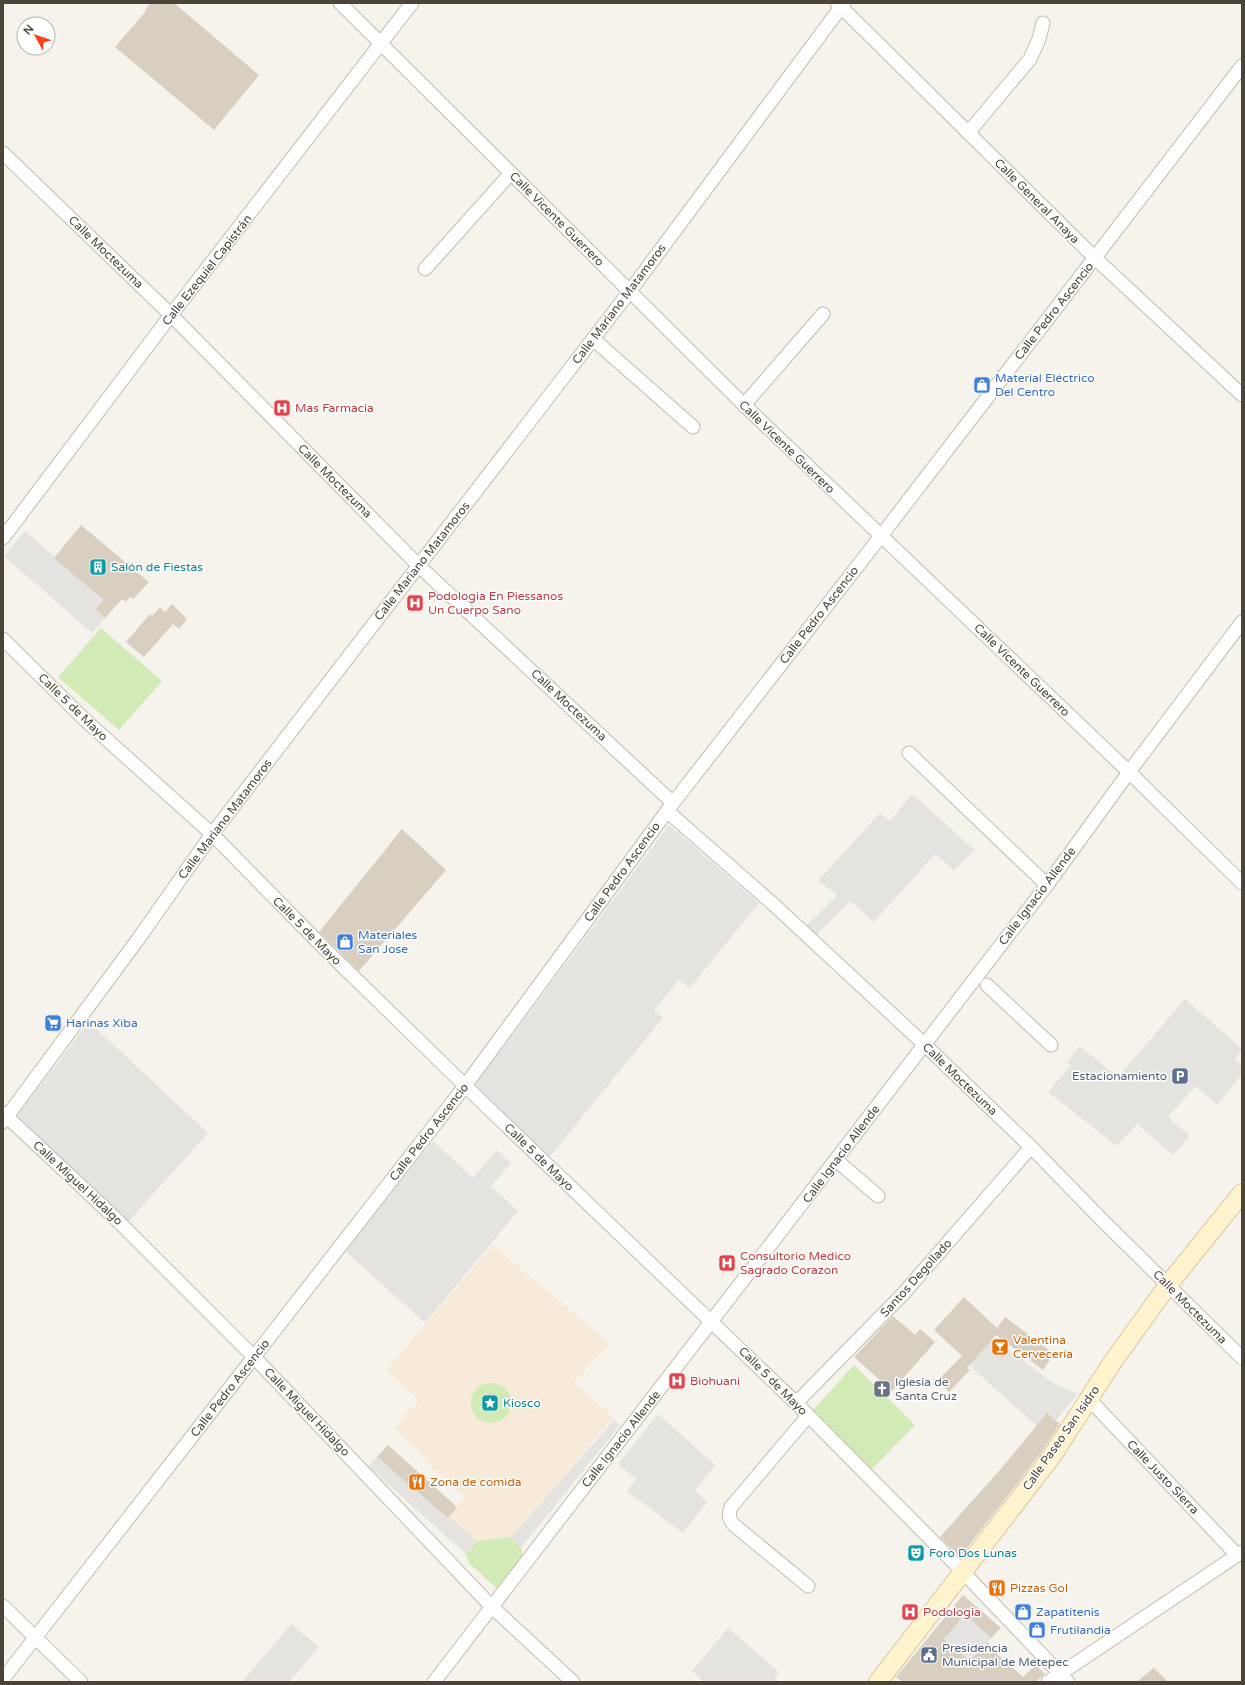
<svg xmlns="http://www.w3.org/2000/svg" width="1245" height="1685" viewBox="0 0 1245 1685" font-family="'Varela Round',sans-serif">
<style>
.commercial{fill:#f7ead8}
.green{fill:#d2eab5}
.parking{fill:#e5e3e0}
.building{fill:#d8cfc1}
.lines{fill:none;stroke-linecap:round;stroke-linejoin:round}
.street-casing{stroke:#c2bbae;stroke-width:15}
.secondary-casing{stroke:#d6c79b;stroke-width:20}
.street{stroke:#fff;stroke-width:13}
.secondary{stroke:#fff3cd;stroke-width:18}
.labels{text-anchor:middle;stroke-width:3;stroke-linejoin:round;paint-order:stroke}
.street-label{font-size:12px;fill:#4b4439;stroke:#fff}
.shop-label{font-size:12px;fill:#366cbe;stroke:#fff;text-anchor:start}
.health-label{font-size:12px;fill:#be3a42;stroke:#fff;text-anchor:start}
.culture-label{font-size:12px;fill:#0d838f;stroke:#fff;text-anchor:start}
.service-label{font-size:12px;fill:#4e5e75;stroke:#fff;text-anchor:end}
.food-label{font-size:12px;fill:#c56008;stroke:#fff;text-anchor:start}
.worship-label{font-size:12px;fill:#5b616d;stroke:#fff;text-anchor:start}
</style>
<rect width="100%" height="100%" fill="#f6f3ec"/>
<!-- commercial -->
<path class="commercial" d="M493,1245L609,1343L574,1383L614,1417L511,1537L477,1541L448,1518L465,1496L429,1465L418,1450L398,1431L396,1427L419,1400L386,1370Z"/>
<!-- green -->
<g class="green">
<path d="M101,628L162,681L119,730L58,677Z"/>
<path d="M854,1365L915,1425L871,1470L813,1410Z"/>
<circle cx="491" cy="1403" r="20"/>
<path d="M511,1537L521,1548L523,1558L497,1589L469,1563L466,1554L477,1541Z"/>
</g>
<!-- parking -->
<g class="parking">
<path d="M25,531L104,600L96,609L105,618L92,633L4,556Z"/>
<path d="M912,794L975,850L954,870L935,854L874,922L850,901L812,939L802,930L837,895L818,881L880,813L890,821Z"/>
<path d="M669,825L759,903L690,988L679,980L654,1010L663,1018L547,1160L473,1088Z"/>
<path d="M1185,999L1242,1049L1235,1059L1242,1066V1074L1217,1105L1196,1086L1168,1117L1190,1136L1173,1155L1137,1124L1117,1146L1048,1092L1071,1065L1067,1062L1080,1046L1118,1077Z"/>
<path d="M89,1022L208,1133L128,1222L17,1116Z"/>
<path d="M433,1141L473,1178L497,1150L511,1163L491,1186L518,1211L425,1323L344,1250Z"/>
<path d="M993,1338L1053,1383L1078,1394L1056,1420L1037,1426L972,1368L973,1367L970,1364Z"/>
<path d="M658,1414L715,1465L695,1491L707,1502L683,1533L627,1491L636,1479L618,1464Z"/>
<path d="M614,1420L620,1425L521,1548L511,1537Z"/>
<path d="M377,1457L477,1541L466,1554L368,1466Z"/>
<path d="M965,1614L991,1638L970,1661L934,1630L940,1623L950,1632Z"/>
<path d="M291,1624L319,1647L289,1682H242Z"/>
<path d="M728,1628L779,1672L775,1678L779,1682H704L692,1671Z"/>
</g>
<!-- building -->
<g class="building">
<path d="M151,3H174L259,75L214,130L115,47L146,11L145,10Z"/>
<path d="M81,525L149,582L133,599L130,597L126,602L122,599L105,618L96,609L104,600L54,558Z"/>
<path d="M172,604L187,619L179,629L173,624L144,657L126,642L150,614L152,616L160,607L165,612Z"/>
<path d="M402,829L446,870L359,971L319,932Z"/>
<path d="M964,1297L997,1328L1005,1317L1054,1354L1043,1370L996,1335L967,1368L970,1370L949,1392L937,1381L962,1356L934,1330Z"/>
<path d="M893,1316L915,1335L920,1329L935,1342L892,1391L854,1357Z"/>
<circle cx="490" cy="1402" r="9"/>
<path d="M1047,1413L1060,1424L1059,1425L1043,1450L960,1557L940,1537L1006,1463Z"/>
<path d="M388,1445L457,1507L448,1518L377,1457Z"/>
<path d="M963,1595L1001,1628L991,1638L965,1614L944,1639L970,1661L987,1642L998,1652L997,1654L1023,1677L1036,1665L1045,1674L1035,1682H903L896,1677Z"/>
<path d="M1154,1668L1168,1682H1136Z"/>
</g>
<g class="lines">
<defs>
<g id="street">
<path d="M340,3L744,405L1129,772L1242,883"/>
<path d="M837,3L1095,258L1242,395"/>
<path d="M968,133L1030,59L1039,39L1043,23"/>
<path d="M3,153L171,315L419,566L673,803"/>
<path d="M425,269L511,173"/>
<path d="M593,339L693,427"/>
<path d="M744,405L823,314"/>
<path d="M3,538L171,315L412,3"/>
<path d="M3,639L84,719L212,834L327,951L486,1106L796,1403L963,1572L1068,1682"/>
<path d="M909,753L1047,885"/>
<path d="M667,811L773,904L924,1044L1031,1147L1103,1221L1242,1358"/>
<path d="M987,985L1051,1045"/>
<path d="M3,1113L115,1218L254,1357L492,1607L573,1682"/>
<path d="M3,1122L139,938L212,834L630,291L844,3"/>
<path d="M836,1160L878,1196"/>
<path d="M1089,1399L1237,1555"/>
<path d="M796,1403L903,1294L1031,1147"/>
<path d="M808,1416L731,1507C728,1515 729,1519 734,1525L808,1586"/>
<path d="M3,1606L81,1682"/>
<path d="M3,1679L465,1086L673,803L881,536L1242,66"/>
<path d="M434,1682L1047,885L1129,772L1242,622"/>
<path d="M1048,1682L1242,1552"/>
</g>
<path id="secondary" d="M878,1682L1052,1456L1112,1363L1168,1285L1242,1193"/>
</defs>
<!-- street casing -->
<use href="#street" class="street-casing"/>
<!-- secondary casing -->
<use href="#secondary" class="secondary-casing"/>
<!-- street -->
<use href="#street" class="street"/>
<!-- secondary -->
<use href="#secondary" class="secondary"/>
</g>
<!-- icons -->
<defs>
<symbol id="shop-square" viewBox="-11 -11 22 22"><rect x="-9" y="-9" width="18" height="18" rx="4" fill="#3f7fe0" stroke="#fff"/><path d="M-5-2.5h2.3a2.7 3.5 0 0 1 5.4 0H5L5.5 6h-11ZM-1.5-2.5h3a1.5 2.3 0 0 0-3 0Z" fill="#fff"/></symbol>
<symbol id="hospital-square" viewBox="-11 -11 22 22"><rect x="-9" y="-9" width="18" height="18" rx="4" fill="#e0444e" stroke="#fff"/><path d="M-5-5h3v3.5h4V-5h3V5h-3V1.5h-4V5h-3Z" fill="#fff"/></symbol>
<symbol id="building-square" viewBox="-11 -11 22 22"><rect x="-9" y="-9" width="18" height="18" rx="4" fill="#0f9aa8" stroke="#fff"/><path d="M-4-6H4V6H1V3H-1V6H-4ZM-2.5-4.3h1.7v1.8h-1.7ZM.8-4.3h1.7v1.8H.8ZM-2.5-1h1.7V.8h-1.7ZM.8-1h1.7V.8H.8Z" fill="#fff"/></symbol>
<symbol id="supermarket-square" viewBox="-11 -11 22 22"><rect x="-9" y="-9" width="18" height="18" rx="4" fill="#3f7fe0" stroke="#fff"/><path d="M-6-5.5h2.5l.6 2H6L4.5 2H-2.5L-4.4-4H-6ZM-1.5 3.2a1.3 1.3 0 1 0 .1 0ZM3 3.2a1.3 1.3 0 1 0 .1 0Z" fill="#fff"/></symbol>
<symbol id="parking-square" viewBox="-11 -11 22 22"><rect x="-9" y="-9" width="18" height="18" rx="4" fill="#5c6f8a" stroke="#fff"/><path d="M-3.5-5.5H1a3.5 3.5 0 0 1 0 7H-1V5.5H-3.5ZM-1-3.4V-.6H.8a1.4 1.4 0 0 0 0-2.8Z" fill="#fff"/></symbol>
<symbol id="bar-square" viewBox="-11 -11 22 22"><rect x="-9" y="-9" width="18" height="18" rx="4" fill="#e8710a" stroke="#fff"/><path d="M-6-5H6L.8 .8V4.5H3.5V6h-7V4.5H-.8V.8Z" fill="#fff"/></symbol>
<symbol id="church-square" viewBox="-11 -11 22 22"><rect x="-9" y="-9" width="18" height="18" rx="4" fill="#6b7280" stroke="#fff"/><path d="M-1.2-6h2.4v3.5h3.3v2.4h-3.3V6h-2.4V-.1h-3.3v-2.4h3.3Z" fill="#fff"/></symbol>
<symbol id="sight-square" viewBox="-11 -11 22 22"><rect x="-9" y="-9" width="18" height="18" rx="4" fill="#0f9aa8" stroke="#fff"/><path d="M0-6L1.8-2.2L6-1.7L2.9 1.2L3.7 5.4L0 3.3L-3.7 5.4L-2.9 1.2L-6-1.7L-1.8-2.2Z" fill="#fff"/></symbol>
<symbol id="restaurant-square" viewBox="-11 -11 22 22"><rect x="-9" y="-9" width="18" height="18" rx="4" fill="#e8710a" stroke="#fff"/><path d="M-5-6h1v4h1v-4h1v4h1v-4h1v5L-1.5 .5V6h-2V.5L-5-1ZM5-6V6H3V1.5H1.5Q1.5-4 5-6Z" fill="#fff"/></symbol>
<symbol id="theatre-square" viewBox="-11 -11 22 22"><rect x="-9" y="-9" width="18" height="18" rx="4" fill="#0f9aa8" stroke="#fff"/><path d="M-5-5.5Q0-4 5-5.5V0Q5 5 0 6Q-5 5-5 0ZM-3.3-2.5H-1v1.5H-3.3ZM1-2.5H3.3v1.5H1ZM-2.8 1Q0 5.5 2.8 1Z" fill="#fff"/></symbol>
<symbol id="civic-square" viewBox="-11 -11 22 22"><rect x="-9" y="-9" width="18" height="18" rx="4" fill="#5c6f8a" stroke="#fff"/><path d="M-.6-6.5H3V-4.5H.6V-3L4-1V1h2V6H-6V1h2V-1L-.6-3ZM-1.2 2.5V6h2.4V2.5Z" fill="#fff"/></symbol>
</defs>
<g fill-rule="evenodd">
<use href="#shop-square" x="972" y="375" width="20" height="20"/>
<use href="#hospital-square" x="272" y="398" width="20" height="20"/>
<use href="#building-square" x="88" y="557" width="20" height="20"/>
<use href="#hospital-square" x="405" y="593" width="20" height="20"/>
<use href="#shop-square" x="335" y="932" width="20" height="20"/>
<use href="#supermarket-square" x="43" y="1013" width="20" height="20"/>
<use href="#parking-square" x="1170" y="1066" width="20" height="20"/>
<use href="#hospital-square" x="717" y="1253" width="20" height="20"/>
<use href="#bar-square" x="990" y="1337" width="20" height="20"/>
<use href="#hospital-square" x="667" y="1371" width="20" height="20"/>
<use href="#church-square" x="872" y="1379" width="20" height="20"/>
<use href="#sight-square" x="480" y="1393" width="20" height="20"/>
<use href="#restaurant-square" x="407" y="1472" width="20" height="20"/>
<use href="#theatre-square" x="906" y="1543" width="20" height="20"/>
<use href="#restaurant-square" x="987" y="1578" width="20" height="20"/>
<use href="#hospital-square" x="900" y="1602" width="20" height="20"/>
<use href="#shop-square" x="1013" y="1602" width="20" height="20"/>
<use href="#shop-square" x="1027" y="1620" width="20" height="20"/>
<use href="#civic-square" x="919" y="1645" width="20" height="20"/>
</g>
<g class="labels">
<!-- street labels -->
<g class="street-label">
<text transform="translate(1037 201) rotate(45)" y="4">Calle General Anaya</text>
<text transform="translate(557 219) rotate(45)" y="4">Calle Vicente Guerrero</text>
<text transform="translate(106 252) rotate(44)" y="4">Calle Moctezuma</text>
<text transform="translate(207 270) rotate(-52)" y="4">Calle Ezequiel Capistrán</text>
<text transform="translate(619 304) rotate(-53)" y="4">Calle Mariano Matamoros</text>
<text transform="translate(1054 311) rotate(-52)" y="4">Calle Pedro Ascencio</text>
<text transform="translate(787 447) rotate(44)" y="4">Calle Vicente Guerrero</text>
<text transform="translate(335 481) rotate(45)" y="4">Calle Moctezuma</text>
<text transform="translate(422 561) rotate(-52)" y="4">Calle Mariano Matamoros</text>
<text transform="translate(819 615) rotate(-52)" y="4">Calle Pedro Ascencio</text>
<text transform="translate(1022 670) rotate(44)" y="4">Calle Vicente Guerrero</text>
<text transform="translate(569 705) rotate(43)" y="4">Calle Moctezuma</text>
<text transform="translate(73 707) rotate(44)" y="4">Calle 5 de Mayo</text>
<text transform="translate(225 819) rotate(-53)" y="4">Calle Mariano Matamoros</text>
<text transform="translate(622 872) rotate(-54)" y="4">Calle Pedro Ascencio</text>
<text transform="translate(1037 896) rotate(-53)" y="4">Calle Ignacio Allende</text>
<text transform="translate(307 931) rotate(45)" y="4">Calle 5 de Mayo</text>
<text transform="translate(960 1079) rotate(44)" y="4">Calle Moctezuma</text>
<text transform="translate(429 1132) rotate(-52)" y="4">Calle Pedro Ascencio</text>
<text transform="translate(841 1154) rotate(-53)" y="4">Calle Ignacio Allende</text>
<text transform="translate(539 1157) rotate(44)" y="4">Calle 5 de Mayo</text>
<text transform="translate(78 1183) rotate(43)" y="4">Calle Miguel Hidalgo</text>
<text transform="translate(916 1278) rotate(-48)" y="4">Santos Degollado</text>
<text transform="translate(1190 1307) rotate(45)" y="4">Calle Moctezuma</text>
<text transform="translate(773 1381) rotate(45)" y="4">Calle 5 de Mayo</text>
<text transform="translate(230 1388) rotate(-52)" y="4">Calle Pedro Ascencio</text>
<text transform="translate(307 1412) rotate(46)" y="4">Calle Miguel Hidalgo</text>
<text transform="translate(1061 1438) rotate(-55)" y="4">Calle Paseo San Isidro</text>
<text transform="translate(621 1439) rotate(-52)" y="4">Calle Ignacio Allende</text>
<text transform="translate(1163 1477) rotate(46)" y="4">Calle Justo Sierra</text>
</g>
<!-- shop labels -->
<g class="shop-label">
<text x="995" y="382">Material Eléctrico<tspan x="995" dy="14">Del Centro</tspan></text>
<text x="358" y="939">Materiales<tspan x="358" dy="14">San Jose</tspan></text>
<text x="66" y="1027">Harinas Xiba</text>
<text x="1036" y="1616">Zapatitenis</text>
<text x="1050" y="1634">Frutilandia</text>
</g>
<!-- health labels -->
<g class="health-label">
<text x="295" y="412">Mas Farmacia</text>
<text x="428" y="600">Podologia En Piessanos<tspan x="428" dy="14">Un Cuerpo Sano</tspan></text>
<text x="740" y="1260">Consultorio Medico<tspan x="740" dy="14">Sagrado Corazon</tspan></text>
<text x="690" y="1385">Biohuani</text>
<text x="923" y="1616">Podologia</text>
</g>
<!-- culture labels -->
<g class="culture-label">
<text x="111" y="571">Salón de Fiestas</text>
<text x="503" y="1407">Kiosco</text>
<text x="929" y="1557">Foro Dos Lunas</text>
</g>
<!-- service labels -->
<g class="service-label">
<text x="1167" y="1080">Estacionamiento</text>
<text x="942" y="1652" text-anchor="start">Presidencia<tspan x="942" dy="14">Municipal de Metepec</tspan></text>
</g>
<!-- food labels -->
<g class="food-label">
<text x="1013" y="1344">Valentina<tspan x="1013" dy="14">Cervecería</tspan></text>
<text x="430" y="1486">Zona de comida</text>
<text x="1010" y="1592">Pizzas Gol</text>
</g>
<!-- worship labels -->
<g class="worship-label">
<text x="895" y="1386">Iglesia de<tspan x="895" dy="14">Santa Cruz</tspan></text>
</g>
</g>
<!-- border -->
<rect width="1245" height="1685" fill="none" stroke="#4b4439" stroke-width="8"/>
<!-- north arrow -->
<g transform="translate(36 36) rotate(310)"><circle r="19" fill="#ffffff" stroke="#b7b4b0"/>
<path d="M0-3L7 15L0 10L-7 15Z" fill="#fc3f1d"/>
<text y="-6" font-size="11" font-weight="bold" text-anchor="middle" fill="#4b4439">N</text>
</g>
</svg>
